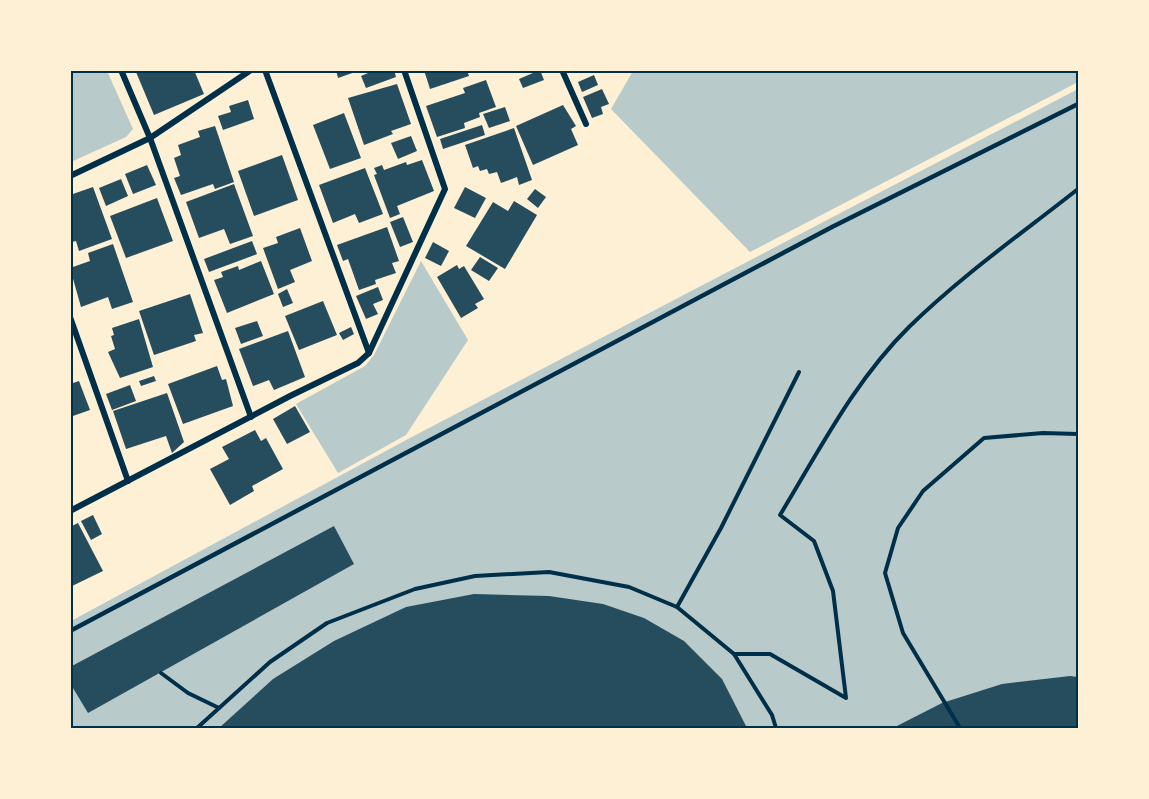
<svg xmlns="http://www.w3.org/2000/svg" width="1149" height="799" viewBox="0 0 1149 799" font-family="Rubik,sans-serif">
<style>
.green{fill:#b9caca}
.building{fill:#264d5e}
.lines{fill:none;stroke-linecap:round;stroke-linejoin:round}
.path{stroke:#003049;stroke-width:4}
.service{stroke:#003049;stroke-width:4.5}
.minor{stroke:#003049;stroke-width:6}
.neatline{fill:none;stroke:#003049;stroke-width:2}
</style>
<rect width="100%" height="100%" fill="#fdf0d5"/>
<!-- green -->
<g class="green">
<path d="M70,71H107L133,129L126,137L71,162Z"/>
<path d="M633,71L1078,70V82L750,252L611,109Z"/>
<path d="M1078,89V728H71V621L408,439Z"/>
<path d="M421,261L468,340L406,435L338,473L296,404L365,366L374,355Z"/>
</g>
<!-- building -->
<g class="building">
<path d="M138,70H194L204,94L154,115L136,72Z"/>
<path d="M336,70H358V71L338,78Z"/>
<path d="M375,70H394L396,77L366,88L361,76Z"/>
<path d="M424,70H467L469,76L430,89Z"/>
<path d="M540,70L544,80L523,88L519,79Z"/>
<path d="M594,75L598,85L582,92L578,82Z"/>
<path d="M486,80L496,107L479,113L480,117L464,123L465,128L437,137L426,106L465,93L463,88Z"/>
<path d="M397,84L411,124L391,131L393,134L364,145L348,98Z"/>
<path d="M602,89L609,104L601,107L603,114L592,118L583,97Z"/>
<path d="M248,100L254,119L223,130L218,116L231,112L229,106Z"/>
<path d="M563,105L576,126L571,129L578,145L533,165L516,126Z"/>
<path d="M505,107L510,121L489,128L483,114Z"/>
<path d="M344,113L361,158L330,169L313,125Z"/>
<path d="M482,125L485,135L443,149L440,139Z"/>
<path d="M215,126L234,182L215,189L213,184L181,195L174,178L180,176L174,158L181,155L178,145L200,137L198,131Z"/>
<path d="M514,128L532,180L519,185L517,177L501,183L497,172L489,174L487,169L480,171L478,166L473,168L465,145Z"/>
<path d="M411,136L417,151L398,159L391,143Z"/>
<path d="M282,155L298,200L254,216L238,171Z"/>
<path d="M422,160L434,191L397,206L400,214L390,218L374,175L377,174L374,168L382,165L384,170L406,162L407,165Z"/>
<path d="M147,165L156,185L133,194L125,174Z"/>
<path d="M365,168L383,214L359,223L355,214L333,223L319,185Z"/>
<path d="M121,179L128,196L106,206L99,188Z"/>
<path d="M234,184L253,236L230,244L224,229L199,238L186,202Z"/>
<path d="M93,187L112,239L79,251L76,241L72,242L70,237V195Z"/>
<path d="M465,187L486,198L475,218L454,208Z"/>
<path d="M535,189L546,197L538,208L527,199Z"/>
<path d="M157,198L173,241L126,258L110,216Z"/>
<path d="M514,201L537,215L505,269L466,246L493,202L508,211Z"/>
<path d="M403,217L413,242L400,247L390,222Z"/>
<path d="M387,227L399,261L392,263L396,273L375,280L376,284L359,290L348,259L343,261L337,245Z"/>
<path d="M300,228L312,261L290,270L295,282L278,289L263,248L278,243L276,237Z"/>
<path d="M252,241L257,254L209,272L204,259Z"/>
<path d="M433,242L449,251L441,266L425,258Z"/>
<path d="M113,244L133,302L112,309L108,297L81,307L70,268L90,261L88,253Z"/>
<path d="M480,257L498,268L489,281L471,270Z"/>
<path d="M261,261L274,294L227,313L214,280L223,277L221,272L238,266L239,270Z"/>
<path d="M457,265L459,269L464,266L484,299L475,304L478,308L461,318L437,277Z"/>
<path d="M378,287L383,300L373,304L378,314L366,319L356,296Z"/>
<path d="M287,289L293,303L283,307L278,294Z"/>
<path d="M190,294L203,333L194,335L196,341L154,355L139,311Z"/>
<path d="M323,301L337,335L299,350L285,316Z"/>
<path d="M139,319L153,367L120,378L108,352L115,349L111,336L114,335L112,328Z"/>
<path d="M257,321L263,336L241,344L235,328Z"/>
<path d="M351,327L354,334L343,340L339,333Z"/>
<path d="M288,331L305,377L274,390L269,380L253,386L239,349Z"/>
<path d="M217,366L222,380L226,379L233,406L183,424L168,384Z"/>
<path d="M154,376L156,381L141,386L139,381Z"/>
<path d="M79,381L90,410L70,417V384Z"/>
<path d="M130,385L136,401L112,410L106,394Z"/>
<path d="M167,393L184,442L172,453L166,436L126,449L113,411Z"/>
<path d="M295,406L310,432L287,444L273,419Z"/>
<path d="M255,430L261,441L266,438L283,469L252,486L254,491L230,505L210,469L229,459L222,447Z"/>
<path d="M93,515L102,534L91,540L81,521Z"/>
<path d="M78,523L103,571L70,587V527Z"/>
<path d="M334,526L354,564L88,713L70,683V667Z"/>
<path d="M474,594L549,596L603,604L644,618L684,641L722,679L747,728H219L273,679L334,641L406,607Z"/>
<path d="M1070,676L1078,677V728H893L942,703L1002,684Z"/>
</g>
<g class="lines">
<!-- path -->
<g class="path">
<path d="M677,607L721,528L799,372"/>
<path d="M734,654H770L846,698L833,591L814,541L780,515C819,451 855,380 909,327C961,276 1021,234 1078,189"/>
<path d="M161,673L188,693L219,708"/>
<path d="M197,728L270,662L327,623L415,589L475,576L549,572L629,587L677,607L734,654L772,715L776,728"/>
<path d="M960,728L903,633L885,573L898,528L923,491L984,438L1043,433L1078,434"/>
</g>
<!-- service -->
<path class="service" d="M70,631L832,227L1078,104"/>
<!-- minor -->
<g class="minor">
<path d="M121,70L150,138L251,417"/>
<path d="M265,70L369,353"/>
<path d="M562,70L586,124"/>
<path d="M70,176L150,138L251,70"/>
<path d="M70,317L128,481"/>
<path d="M70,511L290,396L358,363L369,353L445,189L404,70"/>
</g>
</g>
<!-- border -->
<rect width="1149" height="799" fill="none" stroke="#fdf0d5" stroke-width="144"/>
<rect x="72" y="72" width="1005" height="655" class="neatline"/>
</svg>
